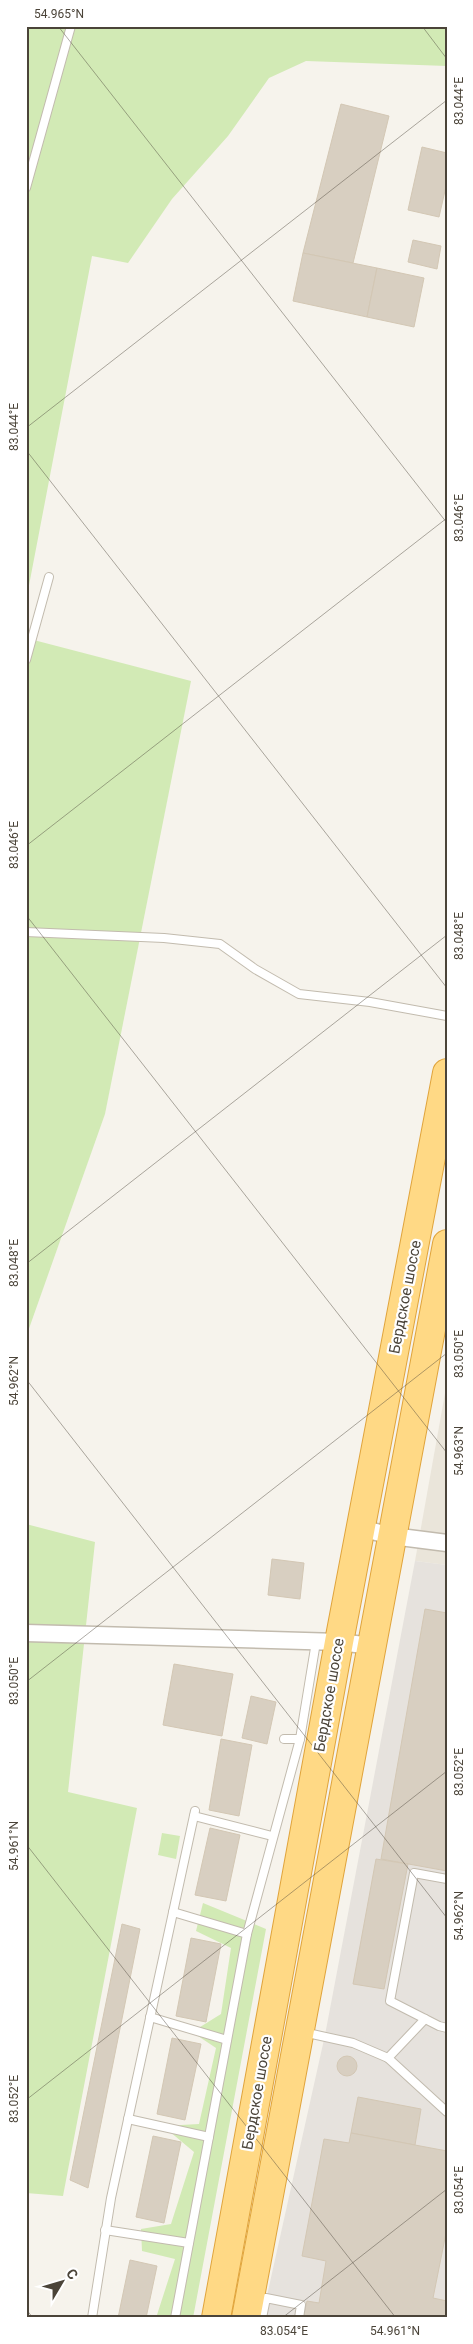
<svg xmlns="http://www.w3.org/2000/svg" width="473" height="2344" viewBox="0 0 473 2344" font-family="Roboto,sans-serif">
<style>
.residential{fill:#eae5da}
.industrial{fill:#e6e2dd}
.green{fill:#d2eab5}
.building{fill:#d8cfc1;stroke:#d3c7b4}
.lines{fill:none;stroke-linecap:round;stroke-linejoin:round}
.service-casing{stroke:#c2bbae;stroke-width:10}
.minor-casing{stroke:#c2bbae;stroke-width:19}
.trunk-casing{stroke:#e0a43c;stroke-width:30}
.service{stroke:#fff;stroke-width:8}
.minor{stroke:#fff;stroke-width:16}
.trunk{stroke:#ffd985;stroke-width:28}
.ticks{fill:none;stroke:#4b4439;stroke-width:1;stroke-opacity:0.45}
.labels{text-anchor:middle;stroke-width:4.5;stroke-linejoin:round;paint-order:stroke}
.street-label{font-size:15px;fill:#4b4439;stroke:#fff}
.neatline{fill:none;stroke:#4b4439;stroke-width:2}
.ticks-label{font-size:12px;text-anchor:middle;fill:#4b4439}
</style>
<rect width="100%" height="100%" fill="#f6f3ec"/>
<!-- residential -->
<path class="residential" d="M447,1382V1565L415,1561Z"/>
<!-- industrial -->
<path class="industrial" d="M415,1561L447,1565V2318H262L325,2035Z"/>
<!-- green -->
<g class="green">
<path d="M26,26H447V66L306,61L269,78L228,136L172,199L128,263L92,256L26,601Z"/>
<path d="M26,638L191,681L105,1114L26,1337Z"/>
<path d="M26,1524L95,1542L68,1792L137,1808L63,2196L26,2193Z"/>
<path d="M162,1833L180,1836L176,1859L158,1855Z"/>
<path d="M203,1903L266,1929L193,2318H156L175,2259L142,2251L141,2229L171,2224L194,2152L163,2126L199,2124L216,2048L192,2032L221,2014L231,1948L196,1931Z"/>
</g>
<!-- building -->
<g class="building">
<path d="M341,104L389,116L353,263L303,253Z"/>
<path d="M422,147L447,153V182L439,217L408,210Z"/>
<path d="M413,240L441,246L437,269L408,262Z"/>
<path d="M303,253L377,268L367,317L293,301Z"/>
<path d="M377,268L424,278L414,327L367,317Z"/>
<path d="M272,1559L304,1563L300,1599L268,1595Z"/>
<path d="M425,1609L447,1613V1871L381,1859Z"/>
<path d="M174,1664L233,1674L222,1736L163,1725Z"/>
<path d="M251,1696L276,1702L267,1744L242,1738Z"/>
<path d="M221,1739L252,1745L239,1816L209,1810Z"/>
<path d="M210,1828L240,1835L226,1901L195,1895Z"/>
<path d="M376,1859L408,1864L384,1989L353,1984Z"/>
<path d="M122,1924L140,1929L88,2188L70,2180Z"/>
<path d="M191,1938L221,1944L206,2022L176,2016Z"/>
<path d="M172,2038L201,2044L185,2120L157,2114Z"/>
<circle cx="347" cy="2066" r="10"/>
<path d="M358,2097L421,2109L415,2145L351,2133Z"/>
<path d="M351,2133L447,2151V2228L433,2298L447,2301L445,2318H303L307,2301L319,2303L326,2261L302,2256L324,2139L349,2143Z"/>
<path d="M153,2136L181,2142L164,2223L136,2217Z"/>
<path d="M130,2260L157,2266L146,2318H118Z"/>
</g>
<g class="lines">
<defs>
<g id="service">
<path d="M26,188L71,26"/>
<path d="M26,660L49,577"/>
<path d="M26,932L164,938L220,944L255,969L299,994L370,1002L447,1016"/>
<path d="M284,1739H300"/>
<path d="M194,1816L272,1836"/>
<path d="M447,1879L414,1873L390,2001L439,2026L447,2028"/>
<path d="M173,1912L247,1934"/>
<path d="M150,2017L227,2040"/>
<path d="M303,2032L353,2043L388,2058L447,2112"/>
<path d="M388,2058L425,2019"/>
<path d="M128,2119L209,2137"/>
<path d="M105,2230L189,2243"/>
<path d="M92,2318L111,2198L195,1811"/>
<path d="M175,2318L247,1934L300,1739L316,1642"/>
<path d="M262,2318L266,2298L301,2305L299,2318"/>
</g>
<g id="minor">
<path d="M360,1528L392,1536L447,1543"/>
<path d="M26,1633L339,1642L372,1646"/>
</g>
<g id="trunk">
<path d="M216,2318L339,1642L447,1073"/>
<path d="M246,2318L447,1244"/>
</g>
</defs>
<!-- service casing -->
<use href="#service" class="service-casing"/>
<!-- minor casing -->
<use href="#minor" class="minor-casing"/>
<!-- trunk casing -->
<use href="#trunk" class="trunk-casing"/>
<!-- service -->
<use href="#service" class="service"/>
<!-- minor -->
<use href="#minor" class="minor"/>
<!-- trunk -->
<use href="#trunk" class="trunk"/>
</g>
<!-- ticks -->
<path class="ticks" d="M58,26L447,523M422,26L447,59M26,428L447,100M26,450L447,988M26,846L447,518M26,915L447,1453M26,1264L447,935M26,1379L447,1918M26,1682L447,1353M26,1844L396,2318M26,2100L447,1771M26,2309L33,2318M282,2318L447,2189"/>
<g class="labels">
<!-- street labels -->
<g class="street-label">
<text transform="translate(405 1297) rotate(-79)" y="5">Бердское шоссе</text>
<text transform="translate(329 1695) rotate(-80)" y="5">Бердское шоссе</text>
<text transform="translate(257 2093) rotate(-80)" y="5">Бердское шоссе</text>
</g>
</g>
<!-- border -->
<rect width="473" height="2344" fill="none" stroke="#ffffff" stroke-width="55"/>
<!-- north arrow -->
<g transform="translate(62 2282) rotate(52)" stroke="#ffffff" stroke-width="4" paint-order="stroke">
<path d="M0-4L9 19L0 12L-9 19Z" fill="#4b4439"/>
<text y="-8" font-size="14" font-weight="bold" text-anchor="middle" fill="#4b4439">С</text>
</g>
<rect x="28" y="28" width="418" height="2288" class="neatline"/>
<g class="ticks-label">
<text x="59" y="18">54.965°N</text>
<text transform="translate(459 101) rotate(-90)" y="4">83.044°E</text>
<text transform="translate(14 427) rotate(-90)" y="4">83.044°E</text>
<text transform="translate(459 518) rotate(-90)" y="4">83.046°E</text>
<text transform="translate(14 845) rotate(-90)" y="4">83.046°E</text>
<text transform="translate(459 936) rotate(-90)" y="4">83.048°E</text>
<text transform="translate(14 1263) rotate(-90)" y="4">83.048°E</text>
<text transform="translate(459 1354) rotate(-90)" y="4">83.050°E</text>
<text transform="translate(14 1381) rotate(-90)" y="4">54.962°N</text>
<text transform="translate(459 1451) rotate(-90)" y="4">54.963°N</text>
<text transform="translate(14 1681) rotate(-90)" y="4">83.050°E</text>
<text transform="translate(459 1772) rotate(-90)" y="4">83.052°E</text>
<text transform="translate(14 1846) rotate(-90)" y="4">54.961°N</text>
<text transform="translate(459 1916) rotate(-90)" y="4">54.962°N</text>
<text transform="translate(14 2099) rotate(-90)" y="4">83.052°E</text>
<text transform="translate(459 2190) rotate(-90)" y="4">83.054°E</text>
<text x="284" y="2335">83.054°E</text>
<text x="395" y="2335">54.961°N</text>
</g>
</svg>
